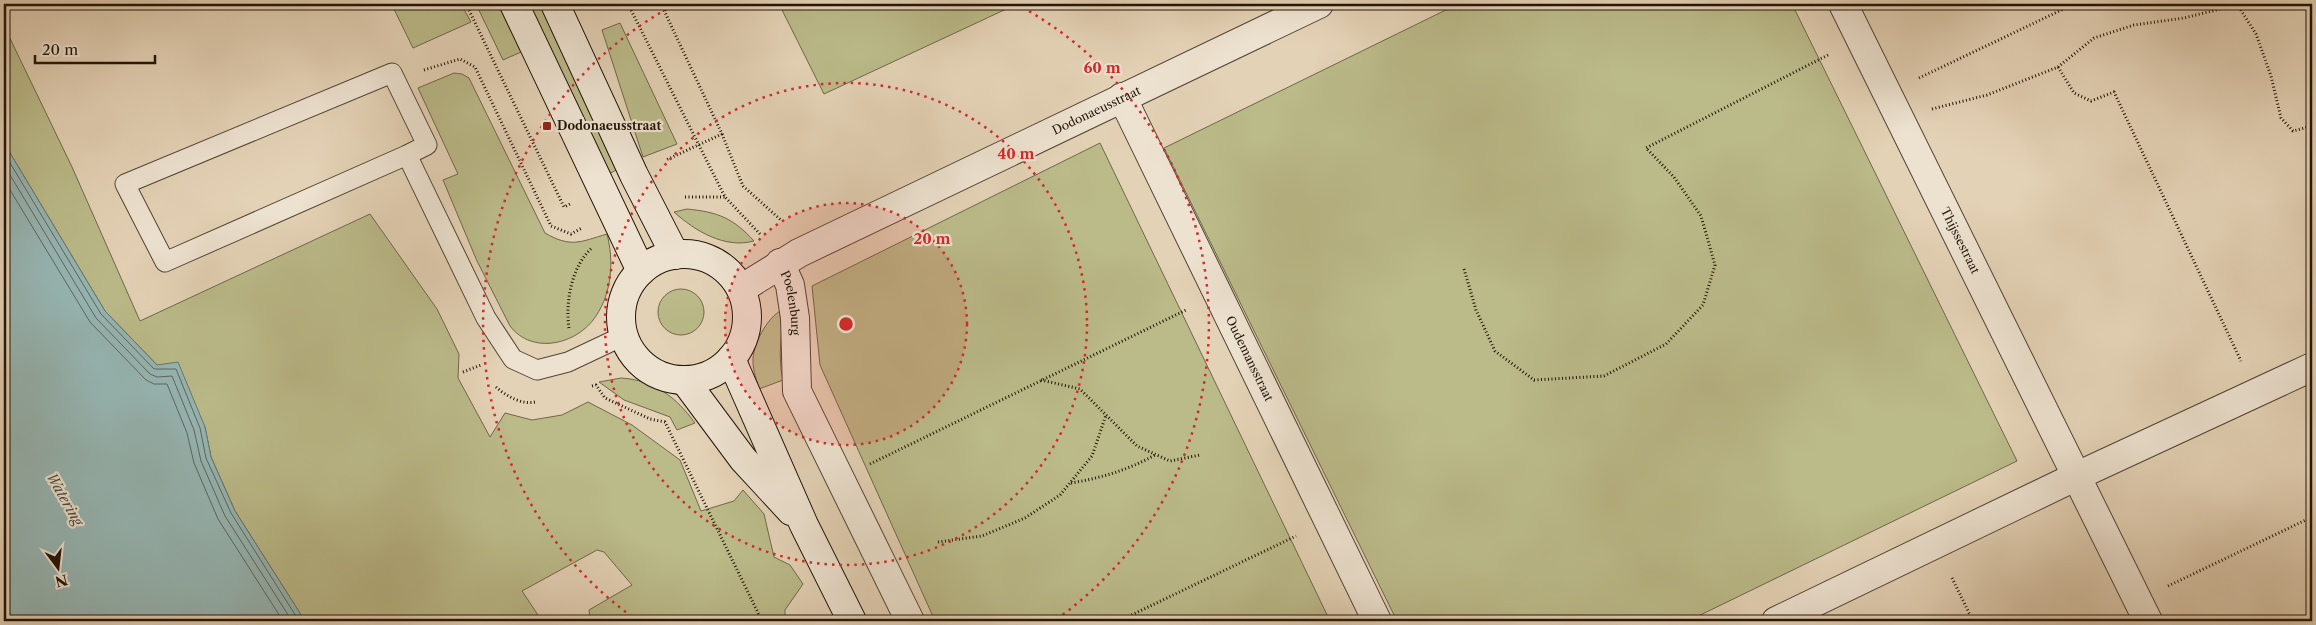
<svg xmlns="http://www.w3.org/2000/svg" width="2316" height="625" viewBox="0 0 2316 625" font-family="'Libre Caslon Text',serif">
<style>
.green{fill:#bbba89;stroke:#6e6848}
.water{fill:#96b6b3;stroke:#68766f}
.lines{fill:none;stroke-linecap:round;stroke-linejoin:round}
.shore{stroke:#5c665e;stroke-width:1}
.lane-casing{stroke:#524434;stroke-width:21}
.street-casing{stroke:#524434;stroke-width:30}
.secondary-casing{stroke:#221508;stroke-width:30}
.path{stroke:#221508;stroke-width:3;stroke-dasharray:1 2.5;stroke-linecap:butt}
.lane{stroke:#ede2d0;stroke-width:19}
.street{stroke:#ede2d0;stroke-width:28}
.secondary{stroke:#ede2d0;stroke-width:28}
.ring{fill:none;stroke:#d62828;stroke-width:2.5;stroke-dasharray:2.5 5}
.poi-dot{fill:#8f2418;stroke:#ede2d0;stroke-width:2}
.labels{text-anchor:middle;stroke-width:4.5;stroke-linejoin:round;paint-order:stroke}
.street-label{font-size:12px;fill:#221508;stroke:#ede2d0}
.poi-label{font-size:12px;font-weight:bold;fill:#221508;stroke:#ede2d0;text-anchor:start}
.water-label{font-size:14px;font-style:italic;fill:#4b4d44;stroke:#ede2d0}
.centre{fill:#d62828;stroke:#ede2d0;stroke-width:2.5}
.ring-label{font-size:15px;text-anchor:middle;font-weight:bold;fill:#d62828;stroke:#ede2d0;stroke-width:4.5;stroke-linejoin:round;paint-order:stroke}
</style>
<rect width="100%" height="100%" fill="#e4d2b6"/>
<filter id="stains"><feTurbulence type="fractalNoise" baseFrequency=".004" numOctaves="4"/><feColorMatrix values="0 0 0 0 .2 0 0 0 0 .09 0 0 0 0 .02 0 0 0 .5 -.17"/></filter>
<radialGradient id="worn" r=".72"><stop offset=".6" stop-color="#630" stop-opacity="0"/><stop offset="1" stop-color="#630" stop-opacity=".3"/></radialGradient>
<!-- green -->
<g class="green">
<path d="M380,4H461L471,22L413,48L393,7L382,9Z"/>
<path d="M476,4H498L521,52L503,60Z"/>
<path d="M527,4H542L620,168L607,175Z"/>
<path d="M779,4H1017L824,94Z"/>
<path d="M1458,4H1792L2017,461L1688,621H1397L1164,148Z"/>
<path d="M620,23L677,144L643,157L602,30Z"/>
<path d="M4,26L72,167L140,321L370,214L437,309L459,354L458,378L490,437L505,413L532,420L562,415L588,402L632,425L680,460L701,511L734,501L743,490L764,514L774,557L790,565L803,584L785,610V621H584L590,618L589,610L632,585L604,552L597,550L522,591L542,621H305L235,511L211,457L205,427L157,365L105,311L4,143Z"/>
<path d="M454,73L462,74L469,78L545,233C571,248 580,242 607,234C614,261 612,292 596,316C577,345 532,355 510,326L477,261L443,180L458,174L418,88Z"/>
<path d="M1100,143L1330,621H935L820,365L812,286Z"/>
<path d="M687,209C718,212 733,218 754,241C725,249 695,231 674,212Z"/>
<circle cx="681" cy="312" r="23"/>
<path d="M782,310C783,334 777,356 783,380L759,389C757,381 753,371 753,362C752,346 767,317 782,310Z"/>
<path d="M621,378C654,380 676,397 695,423L677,430L670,417L624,400L599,382Z"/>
</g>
<!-- water -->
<path class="water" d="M4,143L105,311L157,365L178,362L205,427L211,457L235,511L305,621H6L4,618Z"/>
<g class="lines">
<!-- shore -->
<g class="shore">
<path d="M4,153L101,314L154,369H176L200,428L206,458L231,513L299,621"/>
<path d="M4,165L96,318L150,374L157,377L172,376L194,430L201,461L225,516L292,621"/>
<path d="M4,180L90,322L146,380L154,384H167L187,433L194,463L218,519L283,621"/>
</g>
<defs>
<path id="lane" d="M407,155L165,262L125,184L392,73L427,145L407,155L486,318L513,359L537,370L568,362L623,336"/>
<g id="street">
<path id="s1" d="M1843,4L2148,621"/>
<path id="s2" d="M1122,97L1377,621"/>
<path id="s3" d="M780,263L790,285L795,318L797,391L910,621"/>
<path id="s4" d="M741,289L799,253L1319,4"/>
<path d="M1776,621L2077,476L2312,367"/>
</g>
<g id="secondary">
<path d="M514,4L641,271"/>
<path d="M555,4L634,175L675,255"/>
<circle cx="684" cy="317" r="63"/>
<path d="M731,359L804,525L852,621"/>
<path d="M685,381L743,459L791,511"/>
</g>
</defs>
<!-- lane casing -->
<use href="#lane" class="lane-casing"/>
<!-- street casing -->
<use href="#street" class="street-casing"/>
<!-- secondary casing -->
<use href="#secondary" class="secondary-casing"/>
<!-- path -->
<g class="path">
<path d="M466,4L564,207L570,204"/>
<path d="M628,4L725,197L760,234"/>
<path d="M661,4L722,134L666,160"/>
<path d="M2237,4L2256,34L2271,76L2281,118L2293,131L2312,126"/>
<path d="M2058,67L2074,93L2091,101L2114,92L2241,361"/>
<path d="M424,70L460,59L475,67L551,226L571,234L582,228"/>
<path d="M1919,78L2074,4"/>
<path d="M1932,109L1987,95L2058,67L2094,38L2134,25L2184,18L2240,4"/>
<path d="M722,134L743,186L782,221"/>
<path d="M685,197H725"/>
<path d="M1464,269L1476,310L1495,351L1534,380L1604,376L1666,344L1703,305L1715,265L1701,216L1674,177L1646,148L1830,54"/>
<path d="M569,328C565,302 572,265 592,248"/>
<path d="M463,372L481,365"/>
<path d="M1041,380L1080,389L1137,446L1170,461L1200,455"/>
<path d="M592,386L596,385L605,398L650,419L665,422L762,621"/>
<path d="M496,387C506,396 522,405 535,402"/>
<path d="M870,464L1186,310"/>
<path d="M1071,483C1101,478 1128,470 1155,455"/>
<path d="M938,542L982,536L1025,518L1060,495L1092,456L1106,415"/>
<path d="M1952,578L1973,621"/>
<path d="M2168,586L2312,517"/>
<path d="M1119,621L1296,536"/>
</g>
<!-- lane -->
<use href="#lane" class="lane"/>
<!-- street -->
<use href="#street" class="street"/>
<!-- secondary -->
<use href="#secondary" class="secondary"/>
</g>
<!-- distance rings -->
<circle cx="846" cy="324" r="121" fill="#d62828" fill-opacity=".12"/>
<g class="ring">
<circle cx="846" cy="324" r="121"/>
<circle cx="846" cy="324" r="241"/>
<path d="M638 621A362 362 0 0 1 676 4M1016 4A362 362 0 0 1 1054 621"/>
</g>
<!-- markers -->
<rect class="poi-dot" x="542" y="121" width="10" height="10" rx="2.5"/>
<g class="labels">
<!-- street labels -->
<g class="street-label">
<text dy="4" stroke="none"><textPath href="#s4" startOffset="398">Dodonaeusstraat</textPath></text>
<text dy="4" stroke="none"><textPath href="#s1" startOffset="264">Thijssestraat</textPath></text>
<text dy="4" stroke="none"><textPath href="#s3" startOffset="42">Poelenburg</textPath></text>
<text dy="4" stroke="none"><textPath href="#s2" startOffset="291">Oudemansstraat</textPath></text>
</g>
<!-- poi labels -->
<g class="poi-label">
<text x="557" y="130">Dodonaeusstraat</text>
</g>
<!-- water labels -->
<g class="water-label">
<text transform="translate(65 499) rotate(60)" y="5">Watering</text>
</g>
</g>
<circle cx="846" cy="324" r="8" class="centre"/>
<g class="ring-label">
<text x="1102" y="73">60 m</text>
<text x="1016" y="159">40 m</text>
<text x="932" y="244">20 m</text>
</g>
<!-- margin -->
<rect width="2316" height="625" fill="none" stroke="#e4d2b6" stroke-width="20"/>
<rect x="5" y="5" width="2306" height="615" fill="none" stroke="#221508" stroke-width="2.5"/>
<rect x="10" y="10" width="2296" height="605" fill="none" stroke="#221508"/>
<!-- north arrow -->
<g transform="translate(58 568) rotate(165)" stroke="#ede2d0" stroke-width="4" paint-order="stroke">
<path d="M0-4L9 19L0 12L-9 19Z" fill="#221508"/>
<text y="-8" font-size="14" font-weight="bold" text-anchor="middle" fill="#221508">N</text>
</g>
<!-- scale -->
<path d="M35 55v8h120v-8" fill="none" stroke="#221508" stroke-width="2.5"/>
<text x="42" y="55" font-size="15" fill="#221508" stroke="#ede2d0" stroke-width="4" paint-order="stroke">20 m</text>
<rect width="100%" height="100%" filter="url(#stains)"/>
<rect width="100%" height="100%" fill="url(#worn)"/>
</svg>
